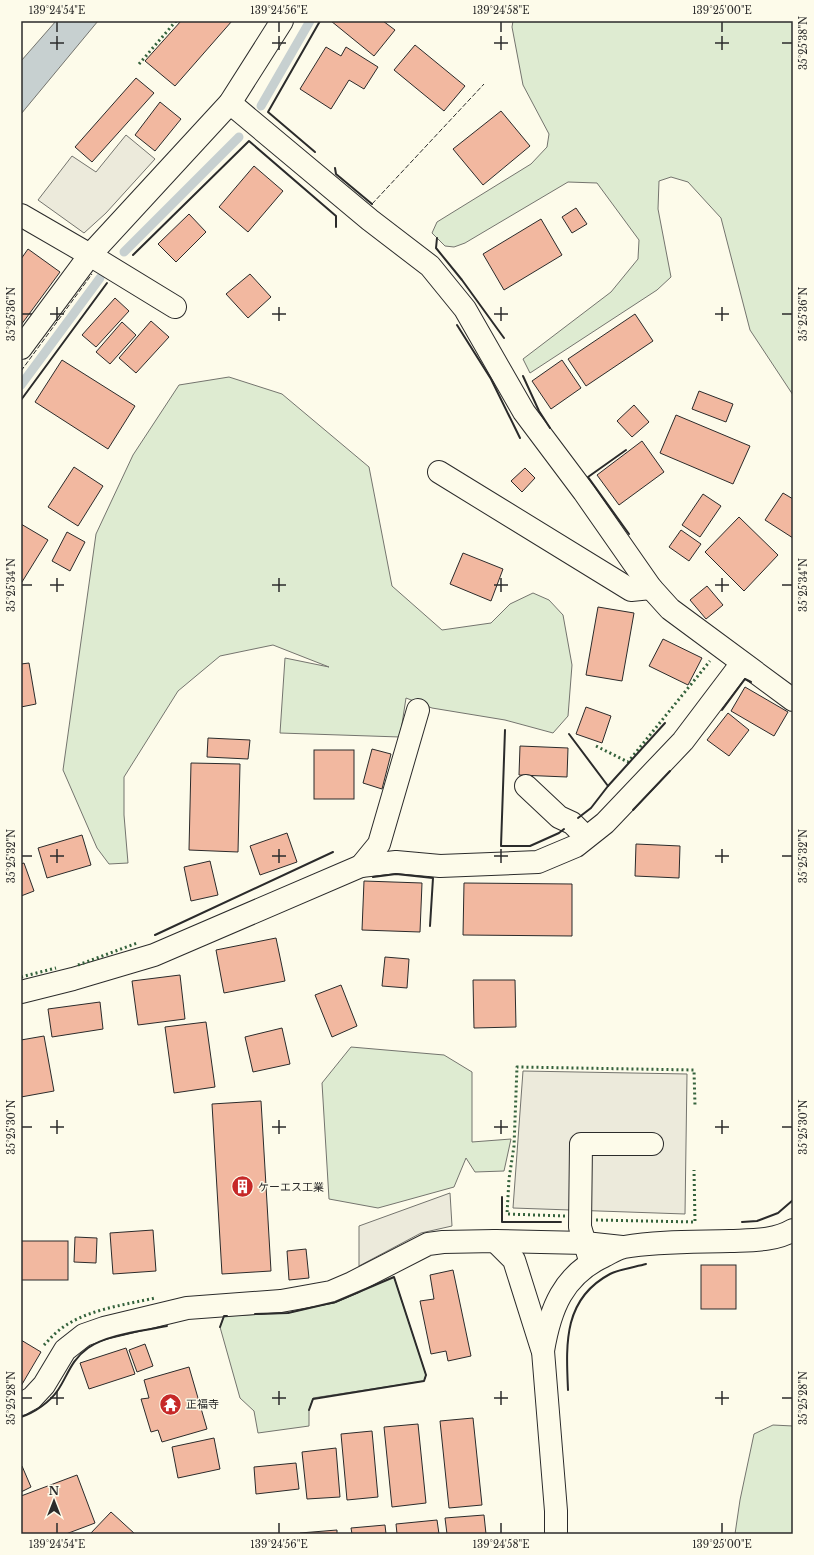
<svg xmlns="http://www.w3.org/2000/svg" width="814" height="1555" viewBox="0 0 814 1555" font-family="'Libre Baskerville','Noto Sans JP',serif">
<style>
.green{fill:#deebd1;stroke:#74746e}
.parking{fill:#eceadb;stroke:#74746e}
.water{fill:#c7d0d0;stroke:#74746e}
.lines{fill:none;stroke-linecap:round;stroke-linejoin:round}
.stream{stroke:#c7d0d0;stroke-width:9}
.building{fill:#f2b8a0;stroke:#2b2b2b}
.minor-casing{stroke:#2b2b2b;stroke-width:24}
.minor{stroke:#fdfbea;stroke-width:22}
.hedge{stroke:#34623c;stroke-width:3;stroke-dasharray:2 3;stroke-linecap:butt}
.fence{stroke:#2b2b2b;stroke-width:1;stroke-dasharray:5 2;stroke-linecap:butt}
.wall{stroke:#2b2b2b;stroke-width:2}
.ticks{fill:none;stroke:#2b2b2b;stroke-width:1.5}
.labels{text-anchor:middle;stroke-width:3;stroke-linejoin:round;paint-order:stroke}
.poi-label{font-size:11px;fill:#2b2b2b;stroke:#fdfbea;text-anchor:start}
.neatline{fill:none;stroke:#2b2b2b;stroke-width:1.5}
.ticks-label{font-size:10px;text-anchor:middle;fill:#2b2b2b}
</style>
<rect width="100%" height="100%" fill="#fdfbea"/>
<!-- green -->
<g class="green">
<path d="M513,21H793V395L750,330L721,218L688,182L671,177L659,181L658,209L671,277L657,290L530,373L523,359L611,292L638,259L639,240L597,183L568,182L465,243L454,247L445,246L432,233L437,222L531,164L547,147L549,134L523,85L512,27Z"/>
<path d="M229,377L282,394L369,467L392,586L442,630L491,623L510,604L533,593L549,600L563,615L572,665L568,716L553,733L505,720L432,708L406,698L400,737L280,733L285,658L329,667L273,645L220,656L178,691L124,777V815L128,863L109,864L97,848L63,770L96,534L133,455L179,385Z"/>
<path d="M351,1047L444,1055L472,1072V1142L511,1139L504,1171L475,1172L466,1158L454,1187L378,1208L329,1199L322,1083Z"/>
<path d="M394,1277L426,1375L424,1381L313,1398L309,1410V1426L258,1433L254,1411L240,1398L220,1327L224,1316L288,1313L335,1302Z"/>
<path d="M773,1425L793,1426V1534H735L740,1500L754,1434Z"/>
</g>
<!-- parking -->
<g class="parking">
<path d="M126,135L155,159L106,213L84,233L38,200L72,156L96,172Z"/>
<path d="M523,1071L687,1074L685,1214L513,1208Z"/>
<path d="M450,1193L452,1226L421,1233L359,1266V1226Z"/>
</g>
<!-- water -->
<path class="water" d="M56,21H98L21,114V61Z"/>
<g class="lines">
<!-- stream -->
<g class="stream">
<path d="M261,106L310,21"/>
<path d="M124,252L239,137"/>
<path d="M21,385L100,278"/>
</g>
</g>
<!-- building -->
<g class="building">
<path d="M181,21H232L175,86L145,61Z"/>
<path d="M331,21H383L395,30L374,56Z"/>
<path d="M415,45L465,86L444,111L394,70Z"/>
<path d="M326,47L341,56L346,47L378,67L364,89L349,80L331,109L300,89Z"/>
<path d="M136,78L154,93L92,162L75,147Z"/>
<path d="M160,102L181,119L155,151L135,135Z"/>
<path d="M501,111L530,146L483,185L453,149Z"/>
<path d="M254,166L283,191L248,232L219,207Z"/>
<path d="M576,208L587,224L572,233L562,217Z"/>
<path d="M189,214L206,232L176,262L158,244Z"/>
<path d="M541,219L562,255L504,290L483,254Z"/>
<path d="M28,249L60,272L21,325V259Z"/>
<path d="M250,274L271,297L248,318L226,294Z"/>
<path d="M115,298L129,311L96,347L82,335Z"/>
<path d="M635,314L653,341L586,386L568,359Z"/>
<path d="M151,321L169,337L136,373L119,358Z"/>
<path d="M122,322L136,335L110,364L96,352Z"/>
<path d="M62,360L135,406L108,449L35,402Z"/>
<path d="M562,360L581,388L551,409L532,381Z"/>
<path d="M699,391L733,404L726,422L692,409Z"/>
<path d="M634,405L649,422L632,437L617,421Z"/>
<path d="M676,415L750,446L733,484L660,453Z"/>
<path d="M642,441L664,472L619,505L597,475Z"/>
<path d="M74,467L103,486L78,526L48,507Z"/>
<path d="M525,468L535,478L522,492L511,481Z"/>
<path d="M783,493L793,499V538L765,520Z"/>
<path d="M703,494L721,506L700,537L682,525Z"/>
<path d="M739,517L778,555L744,591L705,552Z"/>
<path d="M21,524L48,540L22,582H21Z"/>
<path d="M681,530L701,544L689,561L669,547Z"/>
<path d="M67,532L85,542L70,571L52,561Z"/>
<path d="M463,553L503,569L491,601L450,584Z"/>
<path d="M707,586L723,605L706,619L690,600Z"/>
<path d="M598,607L634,613L622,681L586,675Z"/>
<path d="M663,639L702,658L688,685L649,666Z"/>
<path d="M29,663L36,704L21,707V664Z"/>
<path d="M745,687L788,712L774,736L731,711Z"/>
<path d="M586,707L611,716L602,743L576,734Z"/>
<path d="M728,713L749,730L729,756L707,740Z"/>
<path d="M208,738L250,740L248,759L207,757Z"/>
<path d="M520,746L568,748L567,777L519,775Z"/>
<path d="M372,749L391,754L382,789L363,783Z"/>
<rect x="314" y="750" width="40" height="49"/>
<path d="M191,763L240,764L238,852L189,850Z"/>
<path d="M287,833L297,862L260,875L250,846Z"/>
<path d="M82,835L91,865L47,878L38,848Z"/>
<path d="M636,844L680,846L679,878L635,876Z"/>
<path d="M210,861L218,895L191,901L184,867Z"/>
<path d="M24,863L34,891L21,896V864Z"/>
<path d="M364,881L422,883L420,932L362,930Z"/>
<path d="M464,883L572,884V936L463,935Z"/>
<path d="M276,938L285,981L224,993L216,950Z"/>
<path d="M385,957L409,959L407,988L382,986Z"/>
<path d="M180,975L185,1019L138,1025L132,981Z"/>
<path d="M473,980H515L516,1027L474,1028Z"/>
<path d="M341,985L357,1026L332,1037L315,995Z"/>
<path d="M100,1002L103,1029L52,1037L48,1009Z"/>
<path d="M206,1022L215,1087L174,1093L165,1027Z"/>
<path d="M282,1028L290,1064L253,1072L245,1037Z"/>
<path d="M44,1036L54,1091L21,1097V1040Z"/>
<path d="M261,1101L271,1271L222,1274L212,1104Z"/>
<path d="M153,1230L156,1271L113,1274L110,1233Z"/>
<path d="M75,1237L97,1238L96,1263L74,1262Z"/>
<rect x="21" y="1241" width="47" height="39"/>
<path d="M306,1249L309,1278L289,1280L287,1251Z"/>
<rect x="701" y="1265" width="35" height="44"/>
<path d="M453,1270L471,1356L448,1361L446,1351L431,1354L420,1301L434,1299L430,1275Z"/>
<path d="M21,1340L41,1352L21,1386Z"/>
<path d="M145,1344L153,1366L137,1372L129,1350Z"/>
<path d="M126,1348L135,1374L89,1389L80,1363Z"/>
<path d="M189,1367L207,1429L162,1442L158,1430L151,1432L141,1399L149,1398L144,1380Z"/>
<path d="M473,1418L482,1505L449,1508L440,1421Z"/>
<path d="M418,1424L426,1503L392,1507L384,1427Z"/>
<path d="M372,1431L378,1497L347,1500L341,1434Z"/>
<path d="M214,1438L220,1469L178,1478L172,1447Z"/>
<path d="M336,1448L340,1497L307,1499L302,1452Z"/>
<path d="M296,1463L299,1489L256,1494L254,1467Z"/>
<path d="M21,1466H22L31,1487L21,1492Z"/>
<path d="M77,1475L95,1523L66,1534H21V1496Z"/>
<path d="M111,1512L135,1534H90Z"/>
<path d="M484,1515L486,1534H447L445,1518Z"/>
<path d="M437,1520L439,1534H397L396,1524Z"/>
<path d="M385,1525L386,1534H352L351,1528Z"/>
<path d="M337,1530V1534H300V1533Z"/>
</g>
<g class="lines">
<defs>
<g id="minor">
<path d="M230,103L370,220L430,266L465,309L524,412L584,492L651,588L670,609L793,700"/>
<path d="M21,215L90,255L175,307"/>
<path d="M21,348L90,255L230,103L282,21"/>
<path d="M439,472L631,590L651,588"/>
<path d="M526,786L559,817L572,823L586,837"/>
<path d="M361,866L379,844L418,710"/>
<path d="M21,992L73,979L154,955L361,866L396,862L440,866L538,862L576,846L605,823L683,741L742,663"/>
<path d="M495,1241L514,1260L542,1349"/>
<path d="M589,1257L580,1227L581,1144H652"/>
<path d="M21,1404L32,1398L44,1385L65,1350L84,1335L104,1328L187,1308L281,1301L331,1292L352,1283L428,1244L443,1242L495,1241L585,1243L622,1247"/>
<path d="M556,1534V1511L543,1351C550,1309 563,1275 604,1256C610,1253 617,1248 624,1247C658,1241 696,1242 730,1241C751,1240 775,1241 793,1230"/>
</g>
</defs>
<!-- minor casing -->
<use href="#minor" class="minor-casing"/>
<!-- minor -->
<use href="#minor" class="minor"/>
<!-- hedge -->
<g class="hedge">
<path d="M139,64L176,21"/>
<path d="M596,746L628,762L710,661"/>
<path d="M78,965L137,943"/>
<path d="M21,977L56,968"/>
<path d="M565,1216L507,1214L509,1179L514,1146L517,1067L694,1070L695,1106"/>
<path d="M596,1220L695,1222L694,1170"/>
<path d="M44,1345C48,1341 52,1336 57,1332C82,1310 124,1305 155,1298"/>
</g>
<!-- fence -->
<g class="fence">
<path d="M372,204L484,84"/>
<path d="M21,371L92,274"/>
</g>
<!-- wall -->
<g class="wall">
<path d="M315,152L268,112L320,21"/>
<path d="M335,168L336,174L372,204"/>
<path d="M437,238L436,248L462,280L504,338"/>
<path d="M133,255L249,141L336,216V227"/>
<path d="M457,325L491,379L520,438"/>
<path d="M523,376L539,411L550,428"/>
<path d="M21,400L107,283"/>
<path d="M626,450L588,477L629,534"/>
<path d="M722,710L745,679L751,682"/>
<path d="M505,730L501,846H530L559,833L564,829"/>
<path d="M569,734L608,786L665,723"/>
<path d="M633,810L670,771"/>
<path d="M578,818L591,808L608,786"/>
<path d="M373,877L396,874L433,878L430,926"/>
<path d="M155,935L333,852"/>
<path d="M502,1197V1222H561"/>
<path d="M742,1222L757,1221L778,1213L793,1200"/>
<path d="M255,1314L288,1313L335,1302L394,1277L426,1375L424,1381L313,1399L309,1410"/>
<path d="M220,1327L224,1316H227"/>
<path d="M568,1390C566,1344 563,1299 610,1274C620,1269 635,1267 646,1264"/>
<path d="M21,1417C34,1413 50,1402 58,1390C68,1375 71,1360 88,1348C108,1334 143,1331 167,1326"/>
</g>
</g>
<!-- ticks -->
<path class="ticks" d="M57,22V32M279,22V32M501,22V32M722,22V32M57,36V50M279,36V50M501,36V50M722,36V50M50,43H64M272,43H286M494,43H508M715,43H729M782,43H792M57,307V321M279,307V321M501,307V321M722,307V321M22,314H32M50,314H64M272,314H286M494,314H508M715,314H729M782,314H792M57,578V592M279,578V592M501,578V592M722,578V592M22,585H32M50,585H64M272,585H286M494,585H508M715,585H729M782,585H792M57,849V863M279,849V863M501,849V863M722,849V863M22,856H32M50,856H64M272,856H286M494,856H508M715,856H729M782,856H792M57,1120V1134M279,1120V1134M501,1120V1134M722,1120V1134M22,1127H32M50,1127H64M272,1127H286M494,1127H508M715,1127H729M782,1127H792M57,1391V1405M279,1391V1405M501,1391V1405M722,1391V1405M22,1398H32M50,1398H64M272,1398H286M494,1398H508M715,1398H729M782,1398H792M57,1523V1533M279,1523V1533M501,1523V1533M722,1523V1533"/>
<!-- icons -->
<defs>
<symbol id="building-disc" viewBox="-11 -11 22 22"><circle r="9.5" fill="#c62828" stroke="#fdfbea"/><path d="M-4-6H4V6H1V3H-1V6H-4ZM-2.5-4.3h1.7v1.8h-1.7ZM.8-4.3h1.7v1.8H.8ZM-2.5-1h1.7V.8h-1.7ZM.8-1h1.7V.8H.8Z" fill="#fff"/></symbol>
<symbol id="temple-disc" viewBox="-11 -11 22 22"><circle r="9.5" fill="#c62828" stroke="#fdfbea"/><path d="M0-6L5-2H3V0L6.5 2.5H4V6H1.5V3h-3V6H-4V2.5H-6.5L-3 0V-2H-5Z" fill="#fff"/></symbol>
</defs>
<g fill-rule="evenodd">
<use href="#building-disc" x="230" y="1174" width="25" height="25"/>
<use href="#temple-disc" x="158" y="1392" width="25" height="25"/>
</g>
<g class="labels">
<!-- poi labels -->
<g class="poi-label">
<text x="258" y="1191">ケーエス工業</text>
<text x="186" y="1408">正福寺</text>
</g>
</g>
<!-- border -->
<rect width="814" height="1555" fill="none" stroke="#fdfbea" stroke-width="44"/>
<!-- north arrow -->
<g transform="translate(54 1501)" stroke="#fdfbea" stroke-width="3" paint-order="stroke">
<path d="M0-3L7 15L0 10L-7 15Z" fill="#2b2b2b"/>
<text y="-6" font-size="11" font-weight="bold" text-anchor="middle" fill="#2b2b2b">N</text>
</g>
<rect x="22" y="22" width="770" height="1511" class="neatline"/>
<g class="ticks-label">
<text x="57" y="14">139°24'54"E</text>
<text x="279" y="14">139°24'56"E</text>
<text x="501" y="14">139°24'58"E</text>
<text x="722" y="14">139°25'00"E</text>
<text transform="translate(803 43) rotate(-90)" y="4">35°25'38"N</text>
<text transform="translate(11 314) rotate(-90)" y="4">35°25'36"N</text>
<text transform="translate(803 314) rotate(-90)" y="4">35°25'36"N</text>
<text transform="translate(11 585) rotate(-90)" y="4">35°25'34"N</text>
<text transform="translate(803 585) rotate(-90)" y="4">35°25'34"N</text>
<text transform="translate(11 856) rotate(-90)" y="4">35°25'32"N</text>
<text transform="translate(803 856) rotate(-90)" y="4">35°25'32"N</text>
<text transform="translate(11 1127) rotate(-90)" y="4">35°25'30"N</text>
<text transform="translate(803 1127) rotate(-90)" y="4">35°25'30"N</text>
<text transform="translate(11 1398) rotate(-90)" y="4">35°25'28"N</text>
<text transform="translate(803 1398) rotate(-90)" y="4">35°25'28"N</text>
<text x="57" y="1548">139°24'54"E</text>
<text x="279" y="1548">139°24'56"E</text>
<text x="501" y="1548">139°24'58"E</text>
<text x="722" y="1548">139°25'00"E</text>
</g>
</svg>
